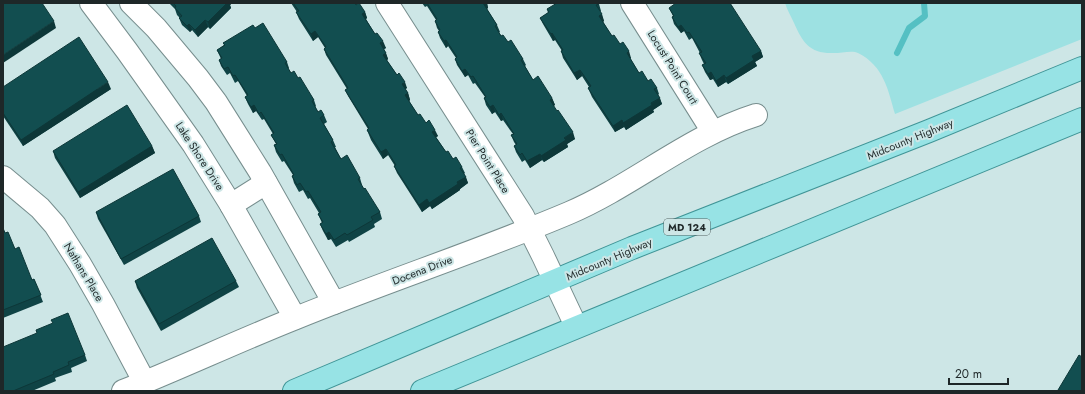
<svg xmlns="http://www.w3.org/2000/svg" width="1085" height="394" viewBox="0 0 1085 394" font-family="Jost,sans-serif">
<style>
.green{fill:#9de1e2}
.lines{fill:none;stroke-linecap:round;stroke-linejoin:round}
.stream{stroke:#55c0c3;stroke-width:6}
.minor-casing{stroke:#778e8e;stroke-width:24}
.major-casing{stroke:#409597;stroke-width:24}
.minor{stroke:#fff;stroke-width:22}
.major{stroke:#97e3e5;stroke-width:22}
.wall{fill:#0f4345}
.shaded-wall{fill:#0d3738}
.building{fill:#124e50;stroke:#0d3738}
.labels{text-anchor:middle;stroke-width:4;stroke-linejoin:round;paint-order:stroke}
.shield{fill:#cde6e6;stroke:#526061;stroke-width:1}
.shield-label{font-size:10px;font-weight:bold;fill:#1e2728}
.street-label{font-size:11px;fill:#1e2728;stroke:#cde6e6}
</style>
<rect width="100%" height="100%" fill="#cde6e6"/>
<!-- green -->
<path class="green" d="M785,3H1082V39L895,114C888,90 884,66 858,53C853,50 841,53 834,53C810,54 803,43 794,23C791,16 787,10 785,3Z"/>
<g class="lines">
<!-- stream -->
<path class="stream" d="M897,53L909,28L925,16L924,3"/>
<defs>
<g id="minor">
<path d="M91,3L127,51L193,144L231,205L295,318"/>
<path d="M131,3L156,28L198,78L216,102L260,172L334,303"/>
<path d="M387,3L523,216L543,256L576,326"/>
<path d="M632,3L713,132"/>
<path d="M3,177L40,208L55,225L80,264L103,304L145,383"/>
<path d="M231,205L266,183"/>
<path d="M123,391C181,368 238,341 296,318C387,281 479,251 569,213C634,185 689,136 756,115"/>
</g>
<g id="major">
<path d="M294,391L632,248L929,131L1082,68"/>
<path d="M422,391L1082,119"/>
</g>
</defs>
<!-- minor casing -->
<use href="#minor" class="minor-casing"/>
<!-- major casing -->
<use href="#major" class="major-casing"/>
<!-- minor -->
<use href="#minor" class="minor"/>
<!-- major -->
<use href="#major" class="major"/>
</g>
<!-- wall -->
<g class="wall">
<path d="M169,3H232L230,5L231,8L210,29L208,27L198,37L192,30L190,32L182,25L179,18H180L177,15L175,9Z"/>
<path d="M291,3H355L365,12L367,18L366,19L375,34L386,48L384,49L388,59L387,60L397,75L407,88L405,89L408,93L410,100L409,101L418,115L426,123L438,136L436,137L446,152L462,167L465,173L464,174L468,183L460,189V190L432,209L430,206L422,212L397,173L394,166H395L388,155L383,159L371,140L367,130L368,129L348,96L345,90L347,89L326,55L324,49L325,48L318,37L313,41L299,19L296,12H297Z"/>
<path d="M422,3H487L488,8L487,9L497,25L500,32H499L501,36L508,42L523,59L526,65L525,66L533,80L552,98L555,105L553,106L575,139L567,144L568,147L544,162L542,160L530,168L525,160L522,162L516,152L514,146L516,145L514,142L511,135L513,134L510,130L503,120L501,121L495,112L492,114L486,105L484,98L485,97L475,83L473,84L468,75L465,77L457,65L455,59L456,58L448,46L446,48L440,38L438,32L439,31L437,28L435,21L436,20L427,6L425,7Z"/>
<path d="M599,4L601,11H600L604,21L603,22L612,36L620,44L631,58H630L639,73L648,81L657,88L659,94L658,95L662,104L653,110L654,112L626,130L624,127L615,132L592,97L588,88L589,87L582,76L577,80L563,58L561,51H562L555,40L553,41L543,24L540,18L548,13L547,9Z"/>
<path d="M669,8L761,51L763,57L755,62L757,66L728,84L726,82L718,87L713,79L710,80L705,72L702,65L704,64L702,60L699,53H700L692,38L689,40L684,31L681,33L674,24L672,17L673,16Z"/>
<path d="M255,28L287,62L289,68L288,69L291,73L298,78L314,100L316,106L315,107L318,112L324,115L327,122L324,124L333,140L336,147H335L341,159L360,178L362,185H361L380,212L382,219L374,224L375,227L349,242L348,240L336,247L331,239L328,240L323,231L320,224L322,223L318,214L319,213L310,198L308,199L303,190L299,192L294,183L292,176L293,175L284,161L282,162L276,152L274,145L276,144L271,135L273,134L264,119L262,120L256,111L253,113L248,104L245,97L247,96L238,81L235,83L230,73L227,75L221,66L219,60L221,59L217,50L224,45L223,43Z"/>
<path d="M3,87L111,89L23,146L3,116Z"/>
<path d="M152,146L155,153L80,198L55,158L53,151Z"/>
<path d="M96,212L199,216L201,222L124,265L98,219Z"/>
<path d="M3,228L5,233L15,249L32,280L34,279L43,302L3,318Z"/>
<path d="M135,281H236L239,287L161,331L137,288Z"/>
<path d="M3,347L85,355L87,361L71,368L72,372L55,378L56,381L32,391H3Z"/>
</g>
<!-- shaded-wall -->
<g class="shaded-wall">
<path d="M227,3H232L230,5L231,8L210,29L208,22Z"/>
<path d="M483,3H487L488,8L486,9Z"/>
<path d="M365,12L367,18L364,20L362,14Z"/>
<path d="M602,14L604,21L601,23L599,16Z"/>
<path d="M205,20L208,27L198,37L195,30Z"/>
<path d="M54,21L56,28L3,63V55Z"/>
<path d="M189,24L192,30L190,32L187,26Z"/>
<path d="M681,25L684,31L681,33L678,27Z"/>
<path d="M315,31L318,37L313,41L311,34Z"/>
<path d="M552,33L555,40L553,41L551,34Z"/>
<path d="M446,40L448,46L446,48L444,41Z"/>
<path d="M383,41L386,48L382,50L380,43Z"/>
<path d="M629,51L631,58L629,59L627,53Z"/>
<path d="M761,51L763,57L755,62L757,66L728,84L726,78L752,56Z"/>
<path d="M386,53L388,59L386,61L383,55Z"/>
<path d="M465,69L468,75L465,77L462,71Z"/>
<path d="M580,70L582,76L577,80L574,73Z"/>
<path d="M711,72L713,79L710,80L708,74Z"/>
<path d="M724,75L726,82L718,87L716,81Z"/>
<path d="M108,82L111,89L23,146L21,140Z"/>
<path d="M405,82L407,88L404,90L402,84Z"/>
<path d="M408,93L410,100L408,102L405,95Z"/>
<path d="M552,98L555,105L552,107L550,100Z"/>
<path d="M660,98L662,104L653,110L654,112L626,130L623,123Z"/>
<path d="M254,105L256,111L253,113L251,107Z"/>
<path d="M493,105L495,112L492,114L490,107Z"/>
<path d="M501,113L503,120L501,121L499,115Z"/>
<path d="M622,120L624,127L615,132L613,126Z"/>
<path d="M435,130L438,136L435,138L432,132Z"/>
<path d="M573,132L575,139L567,144L568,147L544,162L541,156Z"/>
<path d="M152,146L155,153L80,198L78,192Z"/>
<path d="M386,149L388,155L383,159L381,152Z"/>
<path d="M540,154L542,160L530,168L527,161Z"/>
<path d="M466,177L468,183L460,189V190L432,209L429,203L457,182Z"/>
<path d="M427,199L430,206L422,212L419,205Z"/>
<path d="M329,232L331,239L328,240L326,234Z"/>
</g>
<!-- building -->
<g class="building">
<path d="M3,3H42L54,21L3,55Z"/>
<path d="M173,3H227L208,22L205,20L195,30L189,24L187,26L179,18L182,16L175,8L176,6Z"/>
<path d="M293,3H355L356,5L359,3L365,12L362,14L375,34L377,33L383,41L380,43L386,53L383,55L397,75L399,73L405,82L402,84L408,93L405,95L418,115L420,114L426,123L429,120L435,130L432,132L446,152L448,151L453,159L456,157L462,167L460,168L466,177L457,182L458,184L429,203L427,199L419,205L394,166L396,165L386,149L381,152L369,133L367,130L369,128L345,90L348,88L324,49L326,47L315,31L311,34L296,12L299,11Z"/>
<path d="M427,3H483L497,25L495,26L501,36L503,35L508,42L511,40L523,59L521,60L533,80L538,76L552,98L550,100L557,111L558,110L573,132L564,138L566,140L541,156L540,154L527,161L522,153L520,155L514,146L517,144L511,135L514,134L501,113L499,115L493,105L490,107L484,98L486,97L473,76L471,77L465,69L462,71L455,59L457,57L446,40L444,41L438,32L440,30L435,21L437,19Z"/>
<path d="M557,3H598L599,4L596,5L602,14L599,16L612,36L614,35L620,44L623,42L629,51L627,53L639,73L642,71L648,81L651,79L657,88L654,89L660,98L651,103L652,105L623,123L622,120L613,126L590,91L588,88L591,86L580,70L574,73L561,51L563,50L552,33L551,34L540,18L549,12L547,9Z"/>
<path d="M676,3H730L761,51L752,56L754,60L726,78L724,75L716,81L711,72L708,74L702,65L706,63L699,53L702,52L689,32L687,33L681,25L678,27L672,17L674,16L669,8Z"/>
<path d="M263,23L287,62L285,63L291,73L294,71L298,78L300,77L314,100L312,101L318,112L321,110L324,115L320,118L333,140L331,142L341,159L347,155L360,178L358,179L364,189L365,188L380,212L371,217L373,220L347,235L345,233L334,240L329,232L326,234L320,224L323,222L318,214L321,212L308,191L306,192L300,183L297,185L292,176L294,175L282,154L280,155L274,145L277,144L271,135L274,133L261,112L259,114L254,105L251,107L245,97L248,95L235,75L233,76L228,67L224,69L219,60L222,58L217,50L225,45L223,43L253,25L255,28Z"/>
<path d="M79,37L108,82L21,140L3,113V87Z"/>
<path d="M127,105L152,146L78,192L53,151Z"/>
<path d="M173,169L199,216L121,259L96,212Z"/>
<path d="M3,228L5,233L8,232L15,249L19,247L32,280L34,279L41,295L3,310Z"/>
<path d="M212,238L236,281L159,324L135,281Z"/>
<path d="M68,313L85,355L68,362L69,365L53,372L54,374L13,391H3V347L37,333L36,330L53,323L51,320Z"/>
<path d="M1079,355L1082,357V391H1060L1058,390Z"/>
</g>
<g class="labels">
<!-- shield labels -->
<rect class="shield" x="664" y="219" width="46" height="16" rx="3"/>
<g class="shield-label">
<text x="687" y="231">MD 124</text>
</g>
<!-- street labels -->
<g class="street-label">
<text transform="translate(673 67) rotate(58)" y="4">Locust Point Court</text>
<text transform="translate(910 139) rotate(-22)" y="4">Midcounty Highway</text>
<text transform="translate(200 156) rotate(57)" y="4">Lake Shore Drive</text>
<text transform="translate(488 161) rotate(58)" y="4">Pier Point Place</text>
<text transform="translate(609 259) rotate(-23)" y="4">Midcounty Highway</text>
<text transform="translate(422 270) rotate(-21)" y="4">Docena Drive</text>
<text transform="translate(84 272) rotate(59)" y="4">Nathans Place</text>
</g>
</g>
<!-- border -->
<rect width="1085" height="394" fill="none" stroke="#1e2728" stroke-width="8"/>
<!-- scale -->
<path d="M949 378v6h59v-6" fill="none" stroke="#1e2728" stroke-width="2"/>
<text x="955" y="378" font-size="12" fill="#1e2728" stroke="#cde6e6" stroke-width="3" paint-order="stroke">20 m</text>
</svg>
